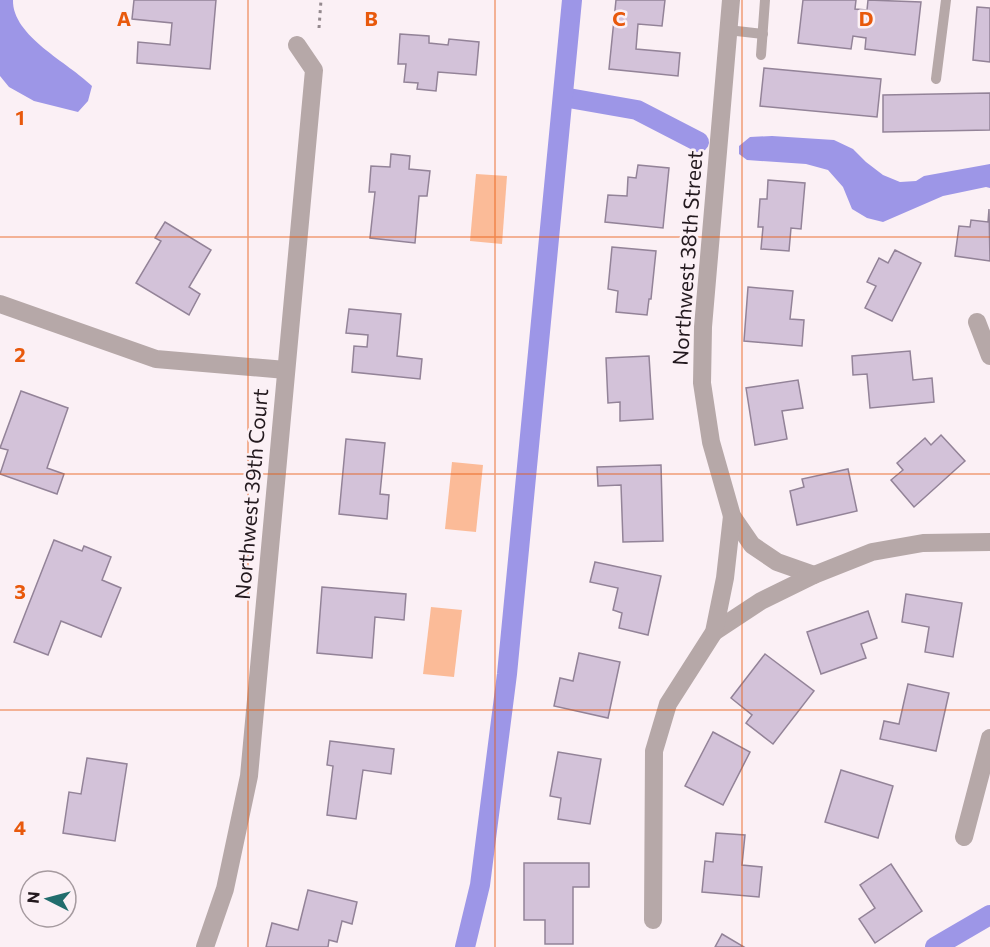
<svg xmlns="http://www.w3.org/2000/svg" width="990" height="947" viewBox="0 0 990 947" font-family="Commissioner,sans-serif">
<style>
.green{fill:#fbbb98}
.water{fill:#9d96e7}
.lines{fill:none;stroke-linecap:round;stroke-linejoin:round}
.canal{stroke:#9d96e7;stroke-width:20}
.building{fill:#d3c2d9;stroke:#938398;stroke-width:1.5}
.path{stroke:#94898e;stroke-width:3;stroke-dasharray:3 4.5;stroke-linecap:butt}
.service{stroke:#b6a8a8;stroke-width:10}
.minor{stroke:#b6a8a8;stroke-width:18}
.grid{fill:none;stroke:#e8590c;stroke-width:1.5;stroke-opacity:0.55}
.labels{text-anchor:middle;stroke-width:5;stroke-linejoin:round;paint-order:stroke}
.street-label{font-size:21px;fill:#23191e;stroke:#fbf0f5}
.grid-label{font-size:20px;text-anchor:middle;font-weight:bold;fill:#e8590c;stroke:#fbf0f5;stroke-width:5;stroke-linejoin:round;paint-order:stroke}
</style>
<rect width="100%" height="100%" fill="#fbf0f5"/>
<!-- green -->
<g class="green">
<path d="M476,174L507,176L502,244L470,241Z"/>
<path d="M452,462L483,465L476,532L445,529Z"/>
<path d="M431,607L462,610L454,677L423,674Z"/>
</g>
<!-- water -->
<g class="water">
<path d="M0,0H13C12,36 69,63 92,86L88,101L78,112L34,101L9,87L0,76Z"/>
<path d="M772,136L834,140L853,149L866,162L883,175L900,182L916,181L924,176L990,164V188L986,187L943,196L883,222L867,218L852,209L843,187L828,170L806,164L747,160L739,154V146L750,137Z"/>
</g>
<g class="lines">
<!-- canal -->
<g class="canal">
<path d="M563,97L637,110L699,142"/>
<path d="M465,947L480,885L507,674L572,0"/>
<path d="M935,947L990,915"/>
</g>
</g>
<!-- building -->
<g class="building">
<path d="M134,0H216L210,69L137,63L138,42L170,45L172,23L132,19Z"/>
<path d="M616,0H665L662,26L638,24L636,49L680,53L678,76L609,69Z"/>
<path d="M803,0H856L855,9L867,10L868,0L921,2L915,55L865,49L866,38L853,36L851,49L798,43Z"/>
<path d="M977,7L990,8V62L973,60Z"/>
<path d="M400,34L429,36V43L448,45L449,39L479,42L476,75L438,72L436,91L417,89L418,83L404,82L406,64H398Z"/>
<path d="M764,68L881,79L877,117L760,106Z"/>
<path d="M990,93V130L883,132V95Z"/>
<path d="M391,154L410,156L409,169L430,171L427,196H419L415,243L370,238L375,192H369L371,166L390,167Z"/>
<path d="M638,165L669,168L663,228L605,222L608,195L627,196L628,177L636,178Z"/>
<path d="M768,180L805,183L801,229L791,228L789,251L761,249L763,227H758L760,199H767Z"/>
<path d="M989,209L990,261L955,256L959,226L970,227L971,220L988,222Z"/>
<path d="M165,222L211,250L189,287L200,294L189,315L136,283L161,241L155,238Z"/>
<path d="M612,247L656,251L651,299H649L647,315L616,312L618,291L608,289Z"/>
<path d="M895,250L921,263L892,321L865,308L876,286L867,282L879,258L888,263Z"/>
<path d="M748,287L793,291L790,319L804,320L802,346L744,341Z"/>
<path d="M349,309L401,314L397,356L422,359L420,379L352,372L354,346L367,347L368,335L346,333Z"/>
<path d="M910,351L913,380L932,378L934,402L870,408L867,374L853,375L852,356Z"/>
<path d="M649,356L653,419L620,421V402L608,403L606,358Z"/>
<path d="M798,380L803,408L782,411L787,439L755,445L746,388Z"/>
<path d="M21,391L68,408L47,468L64,474L57,494L0,474L8,450L0,448Z"/>
<path d="M941,435L965,461L914,507L891,480L903,470L897,463L925,438L931,445Z"/>
<path d="M346,439L385,443L380,494L389,495L387,519L339,514Z"/>
<path d="M661,465L663,541L623,542L621,485L598,486L597,467Z"/>
<path d="M848,469L857,511L797,525L790,491L804,487L802,479Z"/>
<path d="M54,540L82,551L84,546L111,557L102,580L121,588L101,637L61,621L48,655L14,642Z"/>
<path d="M595,562L661,576L648,635L619,628L622,613L613,610L618,588L590,582Z"/>
<path d="M322,587L406,594L404,620L375,617L372,658L317,653Z"/>
<path d="M906,594L962,603L953,657L925,652L929,627L902,622Z"/>
<path d="M868,611L877,638L861,644L866,658L821,674L807,632Z"/>
<path d="M579,653L620,662L608,718L554,706L560,678L573,681Z"/>
<path d="M765,654L814,691L773,744L746,723L752,715L731,698Z"/>
<path d="M908,684L949,693L936,751L880,739L884,721L899,724Z"/>
<path d="M713,732L750,752L723,805L685,786Z"/>
<path d="M330,741L394,749L391,774L363,770L356,819L327,815L333,766L327,765Z"/>
<path d="M558,752L601,759L590,824L558,819L561,798L550,796Z"/>
<path d="M87,758L127,764L115,841L63,833L69,792L81,794Z"/>
<path d="M841,770L893,786L878,838L825,822Z"/>
<path d="M716,833L745,835L742,865L762,867L759,897L702,892L705,861L713,862Z"/>
<path d="M524,863H589V887H573V944H545V920H524Z"/>
<path d="M891,864L922,911L875,943L859,919L875,908L860,885Z"/>
<path d="M308,890L357,902L352,924L342,921L337,942L329,940L328,947H266L272,923L298,930Z"/>
<path d="M722,934L744,947H715Z"/>
</g>
<g class="lines">
<!-- path -->
<path class="path" d="M319,28L321,0"/>
<!-- service -->
<g class="service">
<path d="M728,30L763,34"/>
<path d="M761,55L765,0"/>
<path d="M936,79L946,0"/>
</g>
<!-- minor -->
<g class="minor">
<path d="M731,0L703,327L702,383L711,442L732,516L752,545L777,562L814,575"/>
<path d="M0,304L156,359L286,370"/>
<path d="M977,322L990,356"/>
<path d="M714,632L761,601L814,575L872,552L923,543L990,542"/>
<path d="M964,837L990,738"/>
<path d="M653,920L654,751L668,704L714,632L725,578L732,516"/>
<path d="M205,947L225,889L249,776L314,70L297,45"/>
</g>
</g>
<!-- grid -->
<path class="grid" d="M248,0V947M495,0V947M742,0V947M0,237H990M0,474H990M0,710H990"/>
<g class="labels">
<!-- street labels -->
<g class="street-label">
<text transform="translate(688 258) rotate(-86)" y="7">Northwest 38th Street</text>
<text transform="translate(252 494) rotate(-85)" y="7">Northwest 39th Court</text>
</g>
</g>
<g class="grid-label">
<text x="124" y="26">A</text>
<text x="371" y="26">B</text>
<text x="619" y="26">C</text>
<text x="866" y="26">D</text>
<text x="20" y="125">1</text>
<text x="20" y="362">2</text>
<text x="20" y="599">3</text>
<text x="20" y="835">4</text>
</g>
<!-- north arrow -->
<g transform="translate(48 899) rotate(276)"><circle r="28" fill="#fbf0f5" stroke="#a59a9f" stroke-width="1.5"/>
<path d="M0-4.5L10 22L0 15L-10 22Z" fill="#216d6d"/>
<text y="-9" font-size="16" font-weight="bold" text-anchor="middle" fill="#23191e">N</text>
</g>
</svg>
